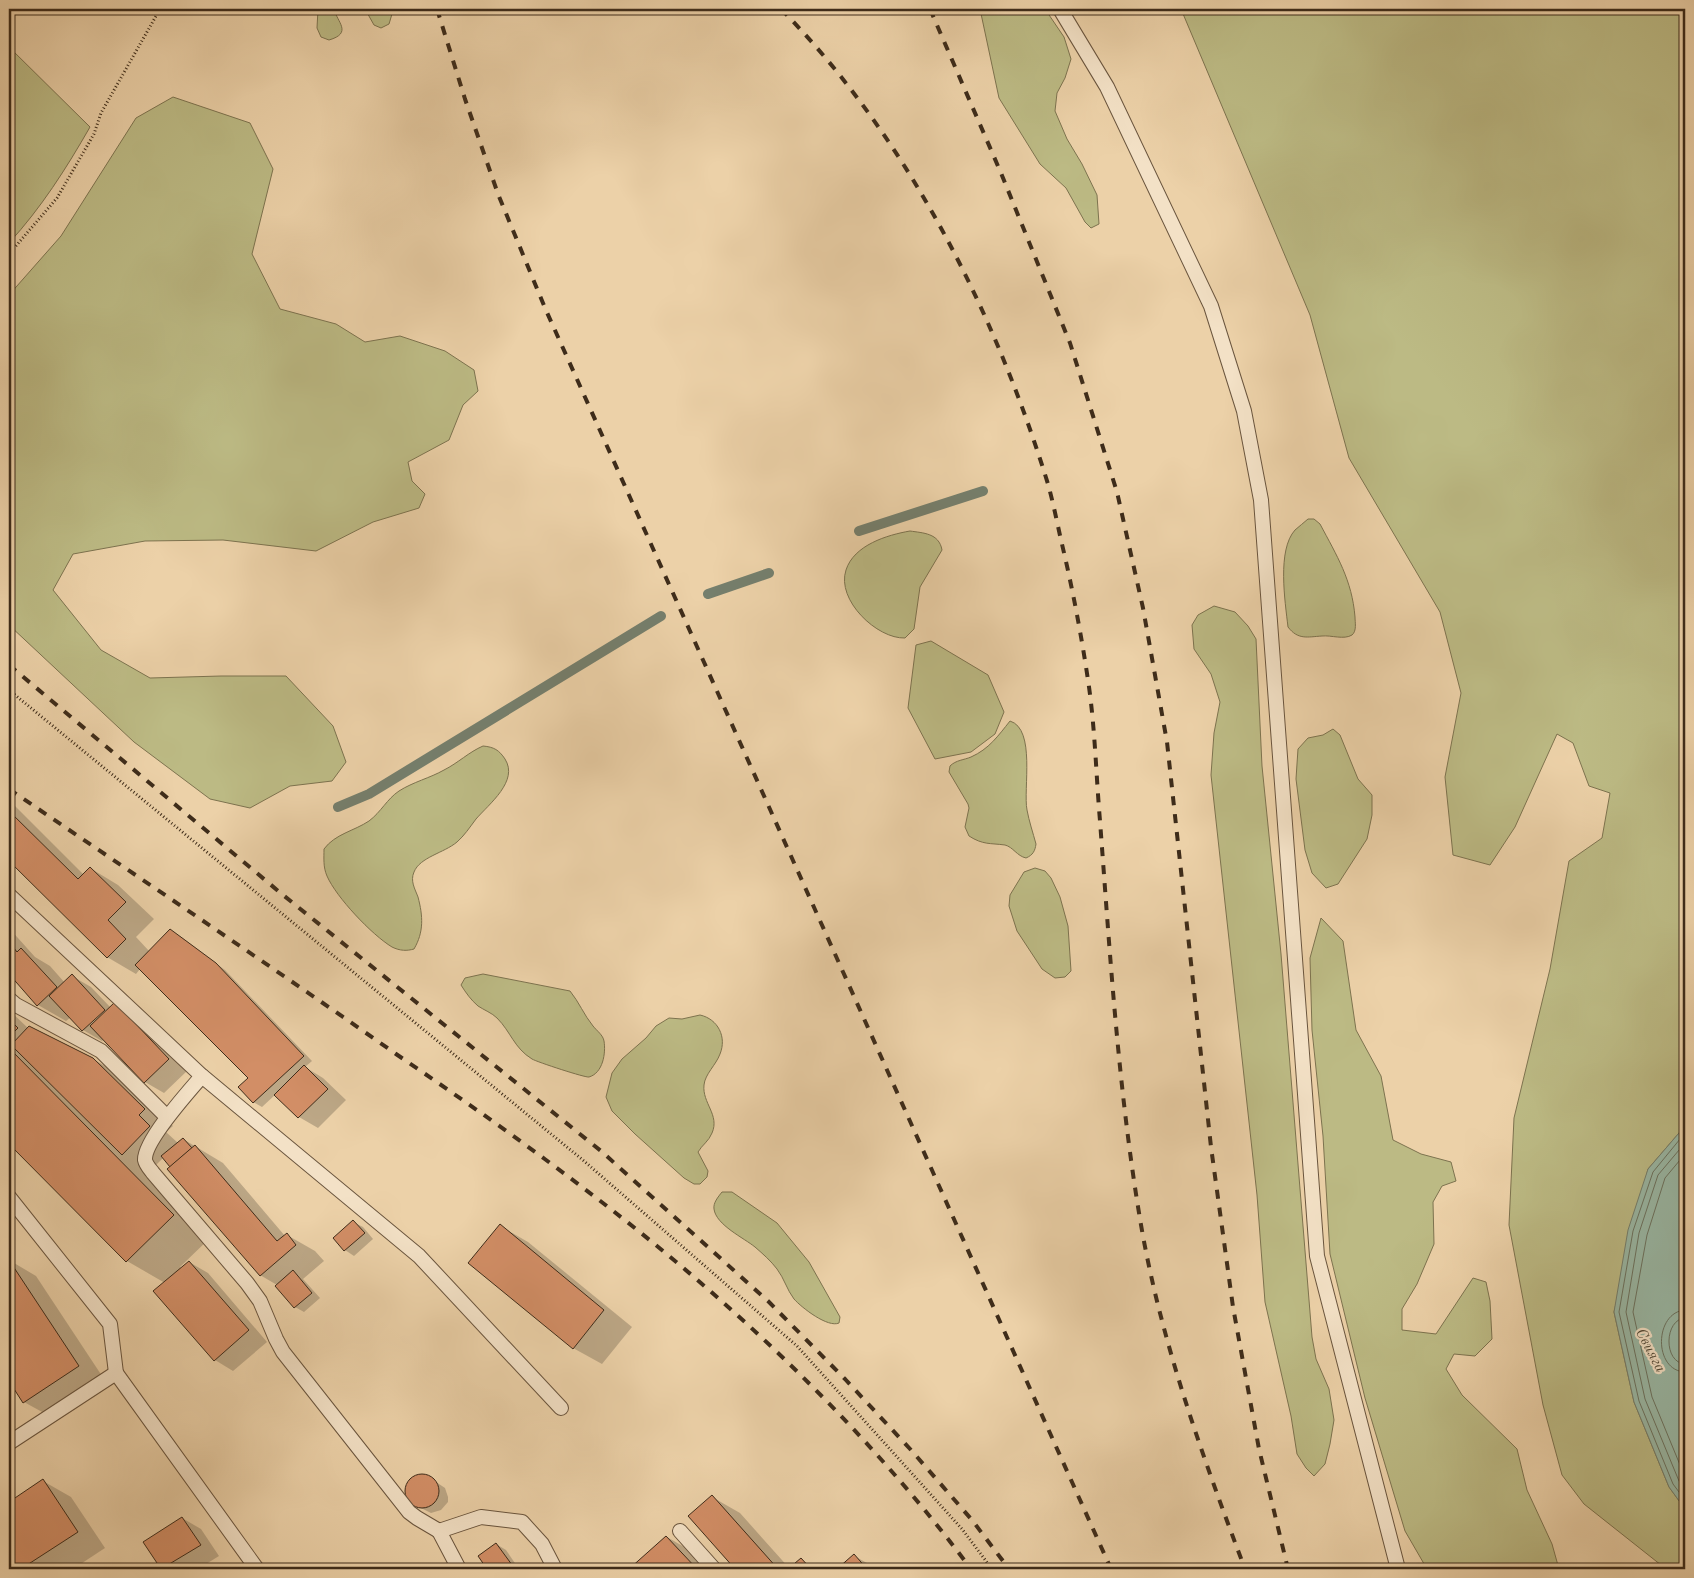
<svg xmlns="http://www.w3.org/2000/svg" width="1694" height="1578" viewBox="0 0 1694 1578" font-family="'Old Standard TT',serif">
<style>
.green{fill:#bcba84;stroke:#7d734f}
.water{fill:#99b7a4;stroke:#757f6d}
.shadow{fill:#0003}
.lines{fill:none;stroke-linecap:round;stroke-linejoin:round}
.shore{stroke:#6c725f;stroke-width:1}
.stream{stroke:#757f6d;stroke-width:10}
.building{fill:#d28e66;stroke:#3e2c1a}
.lane-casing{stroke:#6a553e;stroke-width:16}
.path{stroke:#3e2c1a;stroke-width:3;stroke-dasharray:1 2.5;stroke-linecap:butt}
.lane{stroke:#f3e1c6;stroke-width:14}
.rail{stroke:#3e2c1a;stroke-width:4;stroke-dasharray:9 9;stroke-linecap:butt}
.labels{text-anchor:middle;stroke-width:4.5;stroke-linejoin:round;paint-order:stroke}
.water-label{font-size:15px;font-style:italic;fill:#504836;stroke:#f3e1c6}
</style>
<rect width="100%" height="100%" fill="#ecd1a8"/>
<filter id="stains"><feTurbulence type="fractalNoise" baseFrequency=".004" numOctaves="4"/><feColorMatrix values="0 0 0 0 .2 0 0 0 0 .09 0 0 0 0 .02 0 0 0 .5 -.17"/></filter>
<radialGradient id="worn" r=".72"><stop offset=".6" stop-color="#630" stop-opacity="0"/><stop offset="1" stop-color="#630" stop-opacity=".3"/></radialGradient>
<!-- green -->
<g class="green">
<path d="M318,9H334C337,22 353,33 329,40L321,37L317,28Z"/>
<path d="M365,9H391L392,14L389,24L381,28L374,25Z"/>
<path d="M980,9H1045L1064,37L1071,59L1065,78L1057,93L1055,111L1067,139L1082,164L1097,195L1099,224L1091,228L1085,222L1066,188L1040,164L999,98Z"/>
<path d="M1181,9H1685V1126L1648,1169L1614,1312L1634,1402L1669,1487L1685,1509V1569H1666L1584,1504L1562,1475L1543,1405L1509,1225L1514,1118L1550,969L1569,861L1602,838L1610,793L1589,786L1573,743L1557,734L1515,827L1490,865L1453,855L1445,777L1461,693L1440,612L1349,458L1310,315Z"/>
<path d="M9,47L90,127C66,169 41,208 9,243Z"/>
<path d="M173,97L250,123L273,169L252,254L280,309L336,324L365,342L400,336L445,351L474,370L478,391L463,405L449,440L408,462L412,481L425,494L419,508L373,522L316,551L223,540L145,541L73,554L53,590L101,650L150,678L221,676H286L333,726L346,762L332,781L290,786L250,808L210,799L134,742L9,625V295L61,236L136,118Z"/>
<path d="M1308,519H1314L1320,524C1337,556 1352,580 1355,617C1355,622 1357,631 1352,635C1344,640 1331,635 1322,636C1307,637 1298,640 1288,627C1285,601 1277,550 1295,530C1299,526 1304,523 1308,519Z"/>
<path d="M910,531C923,533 939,533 942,550L920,587L914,629L905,638C877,639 836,600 846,570C854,545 887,535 910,531Z"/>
<path d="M1214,606L1235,612L1248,626L1256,639L1262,766L1281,954L1312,1337L1316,1359L1329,1389L1334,1420L1330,1444L1325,1464L1314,1476L1306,1468L1297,1454L1291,1416L1265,1302L1257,1195L1211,775L1214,733L1220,702L1211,674L1194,649L1192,625L1198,615Z"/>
<path d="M931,641L988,675L1004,712L995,734L971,752L935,759L908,708L916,645Z"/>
<path d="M1010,721C1036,729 1023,789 1027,810C1029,821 1033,833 1036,844C1035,851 1033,855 1026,858C1017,856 1013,847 1005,845C990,843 983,845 969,836L965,827L969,808L968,804L949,772L950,766C956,760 964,760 971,757C989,749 998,736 1010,721Z"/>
<path d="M1333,729L1340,735L1358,779L1372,795V815L1367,839L1338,884L1326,888L1312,873L1305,850L1296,779L1298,749L1308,738L1323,735Z"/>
<path d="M483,746C494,747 499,750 505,759C519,781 489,804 476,819C470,827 464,836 457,842C444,853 420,857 414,872C410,881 415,889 418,897C423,916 424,932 414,949C407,951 400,951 392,947C372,935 336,897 327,876C323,867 324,858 324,849C335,834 354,831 369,821C381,812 387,799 399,791C413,782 430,778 444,770C458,763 469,752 483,746Z"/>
<path d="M1035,868L1045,871L1051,878L1060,897L1068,926L1071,971L1065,977L1055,978L1042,969L1017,931L1009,906L1010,895L1024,872Z"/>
<path d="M1321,918L1343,941L1356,1030L1381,1076L1393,1140L1421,1154L1451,1162L1456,1181L1442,1186L1433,1202L1434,1244L1417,1284L1402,1309V1330L1436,1334L1473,1278L1486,1282L1490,1301L1492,1339L1475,1356L1454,1354L1446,1369L1462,1395L1517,1449L1527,1490L1552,1544L1559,1569H1427L1405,1531L1365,1398L1330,1254L1323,1136L1312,1030L1310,958Z"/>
<path d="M483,974L570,991C579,1002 584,1015 593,1026C597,1031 603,1035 604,1041C606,1053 603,1073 589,1077C586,1078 537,1062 532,1059C514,1048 511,1032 497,1018C492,1013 484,1010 478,1006C471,1000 466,993 461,985L465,978Z"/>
<path d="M700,1015C718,1019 727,1037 720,1054C716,1065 705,1074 704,1085C702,1103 720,1115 712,1133C709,1141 702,1145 698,1152L708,1171L707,1177L700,1184H694L684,1178L635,1134L612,1111L606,1097L612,1073L622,1059L646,1038L656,1026L669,1018L682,1019Z"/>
<path d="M722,1192H732L777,1223L809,1262L840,1317L839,1323C828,1328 802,1308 794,1299C787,1290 784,1278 777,1269C771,1261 763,1254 755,1247C744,1238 716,1225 714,1209C713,1203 718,1197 722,1192Z"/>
</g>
<!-- water -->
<path class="water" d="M1685,1126V1313L1681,1345L1685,1361V1509L1669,1487L1634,1402L1614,1312L1628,1230L1648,1169Z"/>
<!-- shadow -->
<g class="shadow">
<path d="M9,803L15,806L84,875L90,868L118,885L154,919L136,937L150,952L180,936L225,970L312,1061L305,1067L323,1078L346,1100L318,1128L299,1117L276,1094L262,1107L253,1102L250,1078L140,969L136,974L107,957L9,860Z"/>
<path d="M9,928L35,957L50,966L65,983L72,976L91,987L111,1008L134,1015L187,1071L164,1093L145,1082L104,1039L102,1041L83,1030L71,1017L66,1021L38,1005L16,981L9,976Z"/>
<path d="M9,1010L29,1029L93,1059L122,1076L173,1126L166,1132L178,1143L183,1139L223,1163L285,1236L287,1235L315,1251L324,1261L303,1279L320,1298L304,1312L295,1307L277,1285L260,1275L164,1157L151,1170L138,1163L211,1237L180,1267L182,1268L189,1262L208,1273L267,1342L233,1371L215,1360L165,1283L127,1261L9,1142Z"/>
<path d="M353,1222L363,1227L373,1239L354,1256L345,1250L334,1238Z"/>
<path d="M500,1226L528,1242L632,1327L602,1364L573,1348Z"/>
<path d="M9,1260L36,1276L106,1382L53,1418L24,1402L9,1379Z"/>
<path d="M417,1476H427L445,1488L448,1497V1502L441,1510L431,1513L411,1503L406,1493L407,1488L412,1479Z"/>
<path d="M43,1481L71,1497L105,1548L73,1569H9V1503Z"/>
<path d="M712,1497L740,1513L790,1569L801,1560L818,1569H737L690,1516Z"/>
<path d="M182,1518L201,1529L219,1556L198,1569H163L145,1542Z"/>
<path d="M667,1537L686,1548L705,1569H631Z"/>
<path d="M496,1544L506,1550L519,1569H489L479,1556Z"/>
<path d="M854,1556L878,1569H839Z"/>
</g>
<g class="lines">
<!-- shore -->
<g class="shore">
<path d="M1685,1133L1653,1172L1633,1231L1619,1312L1639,1401L1673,1484L1685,1500"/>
<path d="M1685,1143L1658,1175L1639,1233L1626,1312L1645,1399L1679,1481L1685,1490"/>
<path d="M1685,1154L1665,1178L1647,1235L1633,1312L1652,1397L1685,1477"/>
<path d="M1685,1310C1654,1312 1653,1371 1685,1372"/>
<path d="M1685,1318C1664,1319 1663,1363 1685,1364"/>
</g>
<!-- stream -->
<g class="stream">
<path d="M859,531L983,491"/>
<path d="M708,594L769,573"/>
<path d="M338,807L369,794L661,616"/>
</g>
</g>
<!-- building -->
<g class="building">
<path d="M9,811L78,879L90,867L126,902L108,920L126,939L107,958L9,861Z"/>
<path d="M170,929L216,963L304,1056L253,1103L238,1087L248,1078L135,965Z"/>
<path d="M9,942L17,952L21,948L57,987L37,1006L9,974Z"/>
<path d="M72,974L105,1010L82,1031L49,996Z"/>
<path d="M115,1002L169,1059L144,1083L90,1026Z"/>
<path d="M9,1019L18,1028L9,1037Z"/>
<path d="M29,1026L93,1058L145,1109L139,1115L150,1126L122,1155L11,1045Z"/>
<path d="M9,1048L174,1215L126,1262L9,1144Z"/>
<path d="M304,1065L328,1089L298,1118L274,1095Z"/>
<path d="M183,1138L192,1148L170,1167L161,1156Z"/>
<path d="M195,1145L277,1241L287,1233L296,1245L260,1276L167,1169Z"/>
<path d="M353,1220L365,1233L344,1251L333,1238Z"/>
<path d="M500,1224L604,1310L573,1349L468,1263Z"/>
<path d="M9,1260L79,1366L23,1403L9,1381Z"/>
<path d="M189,1261L249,1330L214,1361L153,1291Z"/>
<path d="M293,1270L312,1293L294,1308L275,1286Z"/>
<circle cx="422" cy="1491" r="17"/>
<path d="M43,1479L78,1532L27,1565L29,1569H9V1502Z"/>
<path d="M712,1495L778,1569H735L688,1516Z"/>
<path d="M182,1517L201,1545L161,1569L143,1542Z"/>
<path d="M666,1536L697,1569H629Z"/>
<path d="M496,1543L515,1569H487L478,1556Z"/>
<path d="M854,1554L867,1569H837Z"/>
<path d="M801,1558L811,1569H788Z"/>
</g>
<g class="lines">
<defs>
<g id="lane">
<path d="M1060,9L1107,87L1211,306L1244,411L1261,500L1317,1256L1398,1569"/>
<path d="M9,895L202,1076L419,1256L561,1408"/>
<path d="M9,999L16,1005L101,1051L167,1117"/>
<path d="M202,1076C189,1091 144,1141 145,1160C146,1165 150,1169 153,1173L247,1283L260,1301L276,1339L283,1352L409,1512L417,1518L439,1531L481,1517L522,1522L542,1544L555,1569"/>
<path d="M9,1197L110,1324L116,1373"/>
<path d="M9,1443L116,1373L257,1569"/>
<path d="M439,1531L459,1569"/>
<path d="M680,1531L714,1569"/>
</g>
</defs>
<!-- lane casing -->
<use href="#lane" class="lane-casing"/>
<!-- path -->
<g class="path">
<path d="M9,254L57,198L94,134L101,113L160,9"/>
<path d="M9,690L584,1161L797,1346L962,1529L992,1569"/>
</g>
<!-- lane -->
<use href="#lane" class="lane"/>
<!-- rail -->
<g class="rail">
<path d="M437,9L465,99L498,194L545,308L1111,1569"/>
<path d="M781,9C908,138 995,312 1048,484C1053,502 1057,522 1061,540C1072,586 1081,633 1088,680C1095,726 1096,774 1100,821C1110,953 1118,1087 1140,1219C1160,1339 1202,1455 1245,1569"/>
<path d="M930,9L1001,173L1070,343L1117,492L1143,608L1167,742L1211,1147L1233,1307L1259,1449L1288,1569"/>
<path d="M9,665L283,895L601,1151L768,1301L845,1379L911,1450L972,1520L1009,1569"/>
<path d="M9,789C138,877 268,964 396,1054C465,1101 533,1149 599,1200C737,1306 867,1430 971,1569"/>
</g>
</g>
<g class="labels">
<!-- water labels -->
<g class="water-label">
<text transform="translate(1651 1350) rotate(62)" y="5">Свияга</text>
</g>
</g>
<!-- margin -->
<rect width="1694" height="1578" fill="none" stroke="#ecd1a8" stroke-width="30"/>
<rect x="10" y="10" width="1674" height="1558" fill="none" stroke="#3e2c1a" stroke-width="2.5"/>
<rect x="15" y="15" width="1664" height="1548" fill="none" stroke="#3e2c1a"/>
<rect width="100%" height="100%" filter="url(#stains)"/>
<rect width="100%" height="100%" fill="url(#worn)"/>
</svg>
